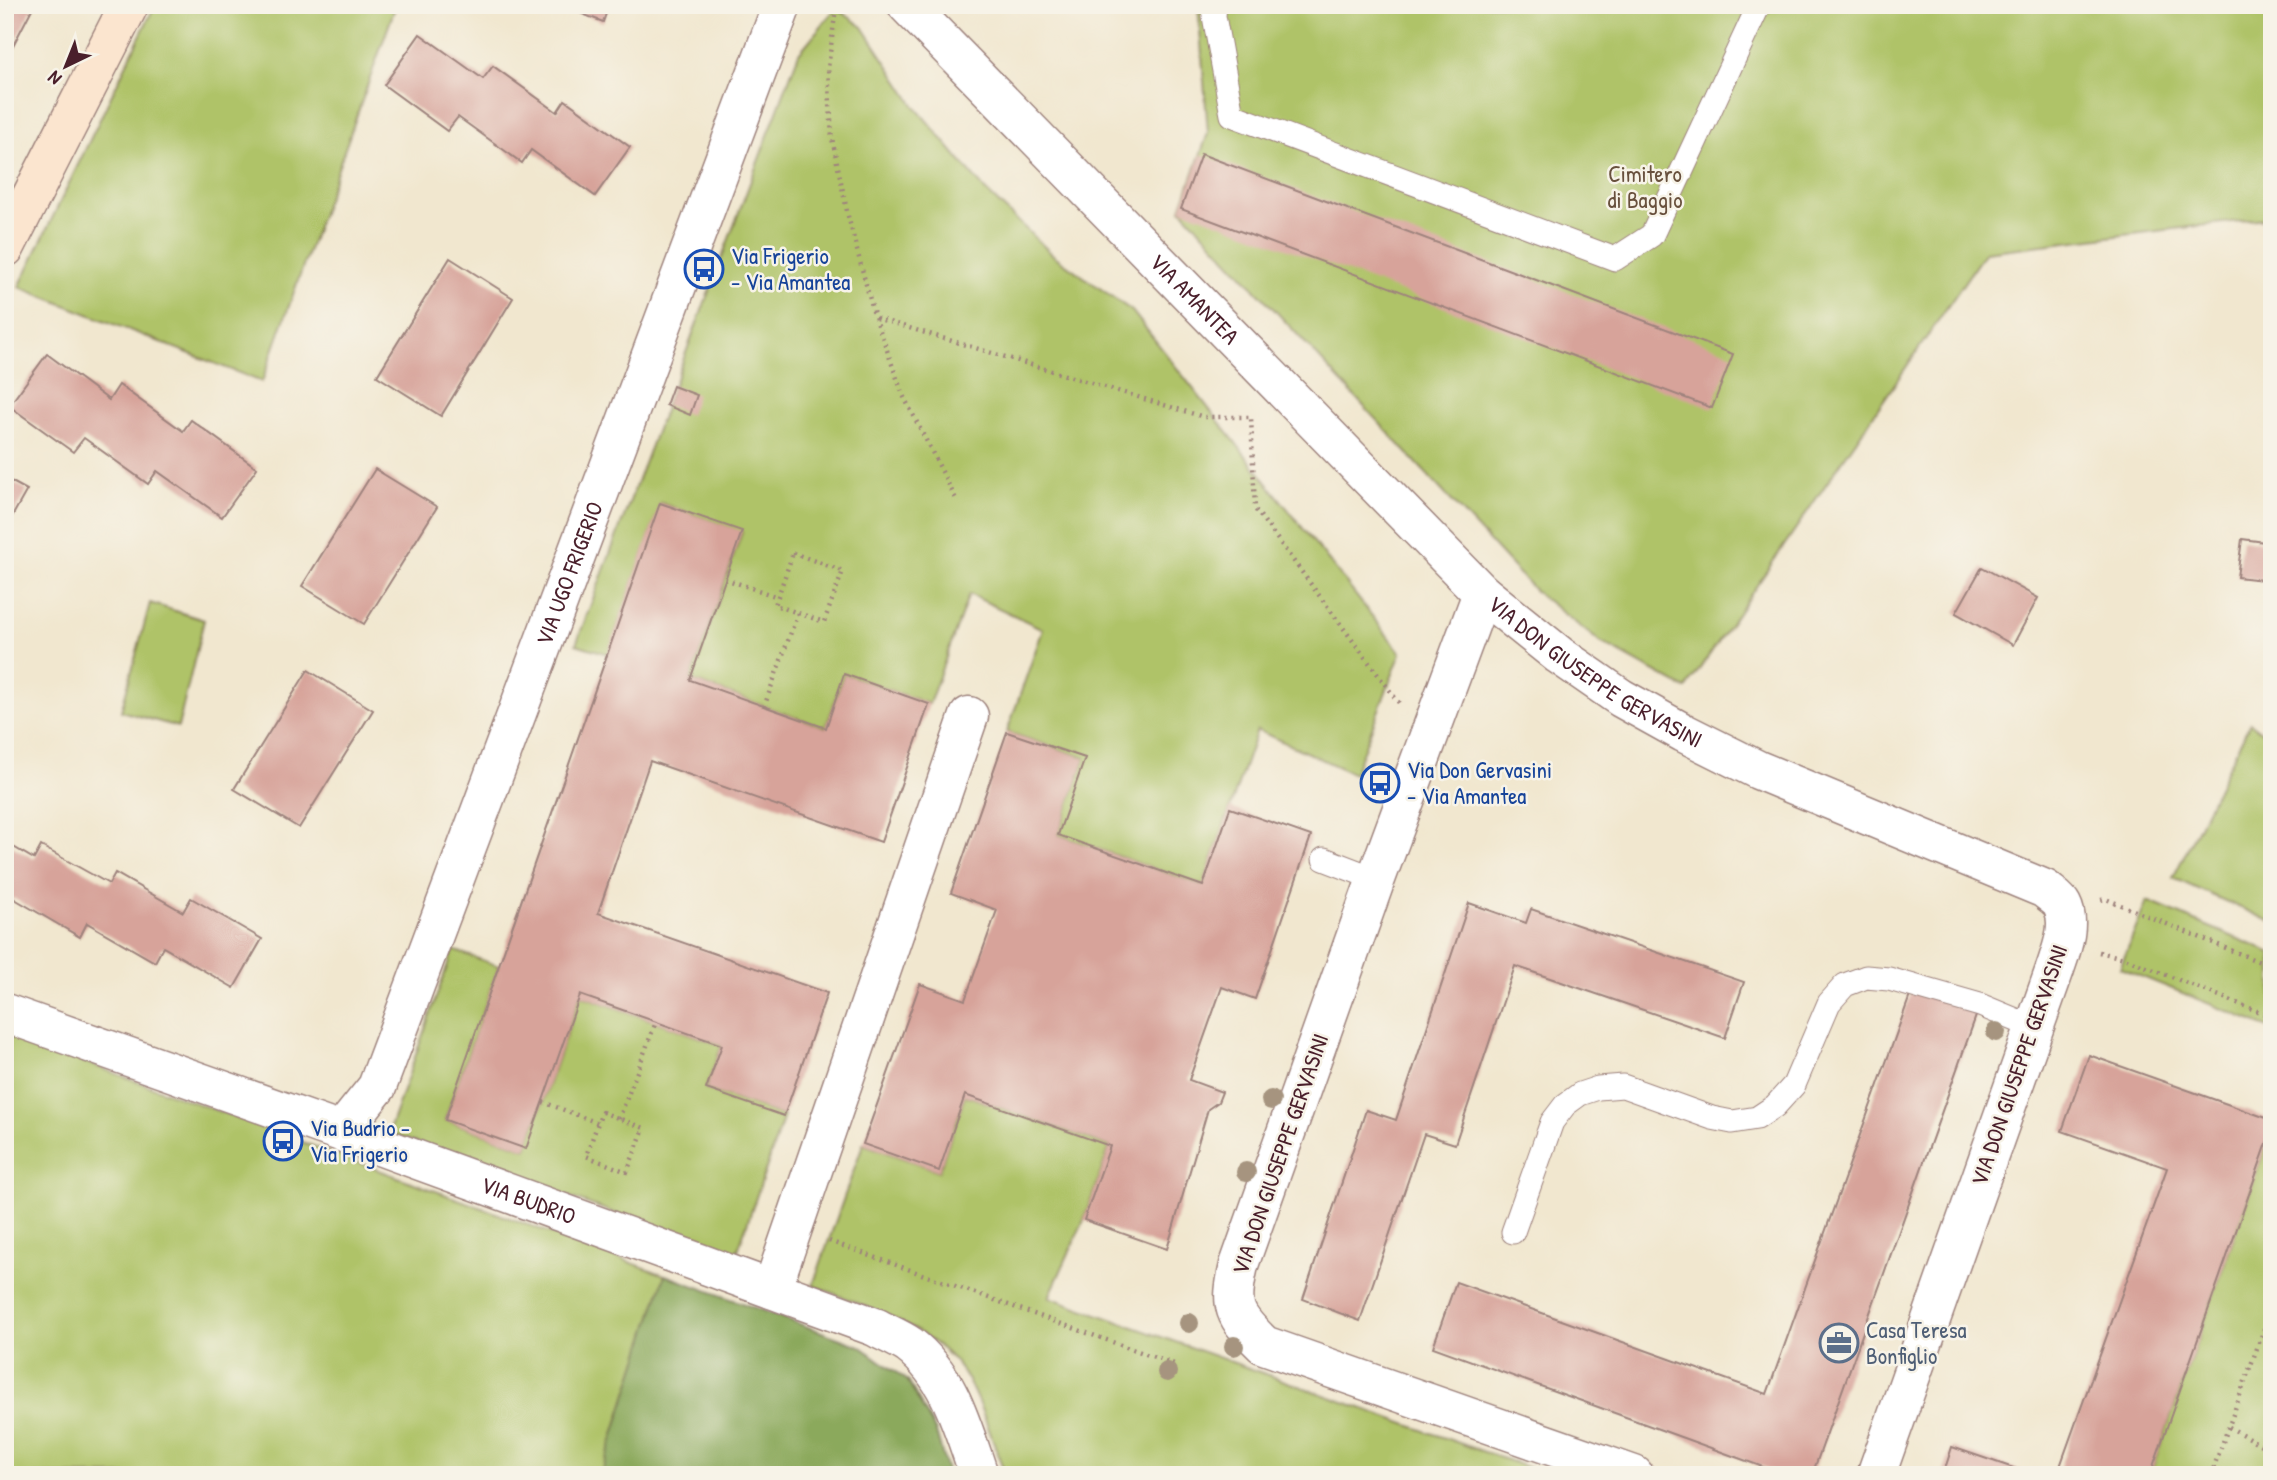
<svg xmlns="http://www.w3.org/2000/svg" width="2277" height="1480" viewBox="0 0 2277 1480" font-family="'Patrick Hand',sans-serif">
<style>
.green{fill:#afc367;stroke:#7c7149;stroke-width:2}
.forest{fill:#8ba95c;stroke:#6a6444;stroke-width:2}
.building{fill:#d7a39a}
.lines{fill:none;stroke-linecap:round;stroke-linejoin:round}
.lane-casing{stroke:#9e837d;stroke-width:25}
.street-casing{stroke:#9e837d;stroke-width:41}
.secondary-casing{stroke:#9e837d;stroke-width:41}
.path{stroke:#9e837d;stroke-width:4.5;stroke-dasharray:2 5;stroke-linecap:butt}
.lane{stroke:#fff;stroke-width:23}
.street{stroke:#fff;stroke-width:38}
.secondary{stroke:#fbe5cf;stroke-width:38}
.tree{fill:#a6947f}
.labels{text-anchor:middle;stroke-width:5;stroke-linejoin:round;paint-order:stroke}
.park-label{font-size:23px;fill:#68503d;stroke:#f7f3e8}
.transit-label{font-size:23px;fill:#164399;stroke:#f7f3e8;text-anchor:start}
.street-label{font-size:23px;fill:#4a1f2b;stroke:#f7f3e8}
.service-label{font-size:23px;fill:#4e5e75;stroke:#f7f3e8;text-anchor:start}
</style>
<rect width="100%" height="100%" fill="#f7f3e8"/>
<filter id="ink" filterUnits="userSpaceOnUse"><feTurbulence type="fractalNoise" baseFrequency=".0143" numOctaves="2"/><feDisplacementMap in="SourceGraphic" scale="14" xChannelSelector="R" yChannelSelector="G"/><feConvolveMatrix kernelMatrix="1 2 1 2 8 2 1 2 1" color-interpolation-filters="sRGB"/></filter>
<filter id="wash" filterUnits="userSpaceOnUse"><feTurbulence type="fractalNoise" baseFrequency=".00686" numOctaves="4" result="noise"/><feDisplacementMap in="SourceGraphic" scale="28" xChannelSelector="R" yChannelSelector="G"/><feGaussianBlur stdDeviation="1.57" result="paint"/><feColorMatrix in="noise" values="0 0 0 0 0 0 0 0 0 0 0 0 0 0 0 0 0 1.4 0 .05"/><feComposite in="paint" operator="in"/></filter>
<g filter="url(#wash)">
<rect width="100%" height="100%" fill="#f1e7cf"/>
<!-- green -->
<g class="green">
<path d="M155,5H396L262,382L19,287Z"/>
<path d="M1198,5H2272V217L1985,252L1686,689L1600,642L1536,592L1181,209L1208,133Z"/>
<path d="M836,8L863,27L916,108L985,190L1053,255L1132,311L1401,653L1354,774L1257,730L1203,886L1058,835L1085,758L1007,732L1043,629L969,594L929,704L844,674L826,728L690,680L742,532L661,503L608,654L576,644L799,53Z"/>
<path d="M150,603L204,620L178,727L121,711Z"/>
<path d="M2250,723L2272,739V922L2173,878Z"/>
<path d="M2147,901L2272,953V1029L2120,968Z"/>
<path d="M453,950L499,966L445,1120L526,1149L580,995L722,1045L706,1089L784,1116L736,1256L388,1133Z"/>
<path d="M5,1033L665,1275L601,1475H5Z"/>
<path d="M965,1095L1110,1146L1084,1220L1049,1297L1549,1475H1005C994,1443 983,1409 967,1379C939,1328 864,1307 813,1285L863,1144L939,1171Z"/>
<path d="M2272,1129V1475H2150Z"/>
</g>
<!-- forest -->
<path class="forest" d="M665,1275L860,1346L908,1381L936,1432L948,1475H601Z"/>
<g id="blocks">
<!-- building -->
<g class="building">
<path d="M5,5H34L5,61Z"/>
<path d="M559,5H609L603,22Z"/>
<path d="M420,34L483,79L493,66L557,112L565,100L630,147L595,196L531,150L522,163L458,117L447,131L384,85Z"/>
<path d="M1201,154L1733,354L1712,408L1181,209Z"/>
<path d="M450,258L513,298L441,416L377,376Z"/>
<path d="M47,354L109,400L119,385L183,431L191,420L257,468L222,517L157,471L148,484L84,438L73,452L9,406Z"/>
<path d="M673,386L697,395L690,415L666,405Z"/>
<path d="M375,469L437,507L364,624L302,586Z"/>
<path d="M5,478L27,490L5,529Z"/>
<path d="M660,503L742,531L690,680L826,728L844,674L929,704L881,842L650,761L598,913L827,993L784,1116L706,1089L722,1045L580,995L526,1149L445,1120Z"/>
<path d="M2242,539L2272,543V581L2237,577Z"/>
<path d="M1982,567L2038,598L2013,645L1956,613Z"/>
<path d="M308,670L373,710L299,828L234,789Z"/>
<path d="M1007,732L1085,758L1058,835L1203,886L1230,808L1311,836L1255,999L1222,987L1189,1080L1222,1092L1218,1102L1208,1109L1167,1249L1084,1220L1110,1146L965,1095L939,1171L863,1144L920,984L965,1000L997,910L951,893Z"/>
<path d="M5,842L34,859L41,846L109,884L115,873L183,912L191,898L262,939L234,988L163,947L155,962L87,923L80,937L13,898L5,911Z"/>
<path d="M1469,903L1526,923L1531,909L1744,982L1725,1038L1515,966L1455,1144L1424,1134L1360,1321L1303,1299L1366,1110L1396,1120Z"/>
<path d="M1912,990L1977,1013L1812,1475H1785L1433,1347L1456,1282L1767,1394Z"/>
<path d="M2089,1055L2272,1120V1129L2150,1475H2057L2167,1168L2062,1131Z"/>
<path d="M1952,1447L2031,1474V1475H1943Z"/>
</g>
</g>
</g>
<g filter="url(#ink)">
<use href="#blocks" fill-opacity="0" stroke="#9e837d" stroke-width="2"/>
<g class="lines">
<defs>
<g id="lane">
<path d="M1215,5L1214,16L1232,115L1615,259L1652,235L1759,5"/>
<path d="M1324,859L1376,879"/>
<path d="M1513,1232L1552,1122L1565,1105L1580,1094L1598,1088L1623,1086L1712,1118L1732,1122L1757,1118L1775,1106L1794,1085L1829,1003L1845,985L1866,977L1889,979L1980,1005L2033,1027"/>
</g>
<g id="street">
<path id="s1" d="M907,5L1482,593L1559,655L1621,698L1684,733L1758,770L2045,889C2050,894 2059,899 2062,905C2072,924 2061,951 2055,969L1876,1475"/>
<path d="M1482,593L1376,879L1239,1265C1229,1308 1233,1315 1264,1345L1634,1475"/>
<path id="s2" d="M5,1013L341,1132L875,1327C886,1333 899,1338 909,1345C950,1376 963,1429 979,1475"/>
<path id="s3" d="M341,1132L377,1087L782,5"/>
<path d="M772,1289L969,716"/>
</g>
<path id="secondary" d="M5,248L129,5"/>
</defs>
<!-- lane casing -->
<use href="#lane" class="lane-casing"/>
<!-- street casing -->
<use href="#street" class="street-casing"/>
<!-- secondary casing -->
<use href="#secondary" class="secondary-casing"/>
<!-- path -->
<g class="path">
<path d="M836,8L828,68L832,138L848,216L873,311L903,395L957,501"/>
<path d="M876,318L1204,417H1251L1255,509L1399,703"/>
<path d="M793,553L843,571L824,622L775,605Z"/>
<path d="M725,579L778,597"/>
<path d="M764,707L798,613"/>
<path d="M2101,900L2106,899L2272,967"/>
<path d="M2099,952L2124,958L2272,1017"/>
<path d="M543,1102L598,1123"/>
<path d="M602,1112L644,1128L627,1172L586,1156Z"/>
<path d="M619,1119L656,1022"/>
<path d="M829,1241L1174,1364"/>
<path d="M2229,1427L2272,1451"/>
<path d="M2211,1475L2272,1307"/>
</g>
<!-- lane -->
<use href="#lane" class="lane"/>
<!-- street -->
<use href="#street" class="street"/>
<!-- secondary -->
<use href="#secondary" class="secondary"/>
</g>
<!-- trees -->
<g class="tree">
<circle cx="1996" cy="1032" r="10"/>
<circle cx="1271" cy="1100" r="10"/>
<circle cx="1246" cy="1172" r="10"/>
<circle cx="1189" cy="1323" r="10"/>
<circle cx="1234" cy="1346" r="10"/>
<circle cx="1167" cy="1372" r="10"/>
</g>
</g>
<!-- icons -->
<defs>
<symbol id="bus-ring" viewBox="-11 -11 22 22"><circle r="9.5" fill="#f7f3e8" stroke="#1a4fb4" stroke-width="1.5"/><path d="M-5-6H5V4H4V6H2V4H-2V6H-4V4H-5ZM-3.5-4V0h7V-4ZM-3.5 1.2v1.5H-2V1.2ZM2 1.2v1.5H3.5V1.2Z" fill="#1a4fb4"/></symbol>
<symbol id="office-ring" viewBox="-11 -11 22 22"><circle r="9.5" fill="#f7f3e8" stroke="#5c6f8a" stroke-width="1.5"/><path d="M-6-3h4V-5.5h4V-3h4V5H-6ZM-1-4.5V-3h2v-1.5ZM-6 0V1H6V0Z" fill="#5c6f8a"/></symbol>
</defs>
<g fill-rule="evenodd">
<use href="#bus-ring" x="682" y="247" width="44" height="44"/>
<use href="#bus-ring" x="1358" y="761" width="44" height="44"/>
<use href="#bus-ring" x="261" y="1119" width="44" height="44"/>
<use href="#office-ring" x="1817" y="1321" width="44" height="44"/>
</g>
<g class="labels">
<!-- park labels -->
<g class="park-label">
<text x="1645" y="182">Cimitero<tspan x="1645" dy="26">di Baggio</tspan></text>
</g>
<!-- transit labels -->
<g class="transit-label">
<text x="731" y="264">Via Frigerio<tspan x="731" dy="26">- Via Amantea</tspan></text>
<text x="1407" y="778">Via Don Gervasini<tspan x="1407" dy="26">- Via Amantea</tspan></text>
<text x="310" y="1136">Via Budrio -<tspan x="310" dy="26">Via Frigerio</tspan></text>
</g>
<!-- street labels -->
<g class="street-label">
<text dy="8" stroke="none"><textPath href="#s1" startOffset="411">VIA AMANTEA</textPath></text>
<text dy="8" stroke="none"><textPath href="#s3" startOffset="606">VIA UGO FRIGERIO</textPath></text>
<text dy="8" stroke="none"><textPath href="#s1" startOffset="961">VIA DON GIUSEPPE GERVASINI</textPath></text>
<text transform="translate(2019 1065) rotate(-71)" y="8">VIA DON GIUSEPPE GERVASINI</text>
<text transform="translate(1280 1154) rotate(-71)" y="8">VIA DON GIUSEPPE GERVASINI</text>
<text dy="8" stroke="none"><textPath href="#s2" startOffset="556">VIA BUDRIO</textPath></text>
</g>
<!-- service labels -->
<g class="service-label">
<text x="1866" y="1338">Casa Teresa<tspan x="1866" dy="26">Bonfiglio</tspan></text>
</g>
</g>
<!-- margin -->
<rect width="2277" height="1480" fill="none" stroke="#f7f3e8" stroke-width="28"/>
<!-- north arrow -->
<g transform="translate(66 66) rotate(223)" stroke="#f7f3e8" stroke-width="5" paint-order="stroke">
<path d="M0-5L12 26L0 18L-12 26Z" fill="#4a1f2b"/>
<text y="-10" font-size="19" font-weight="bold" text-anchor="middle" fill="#4a1f2b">N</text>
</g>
</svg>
